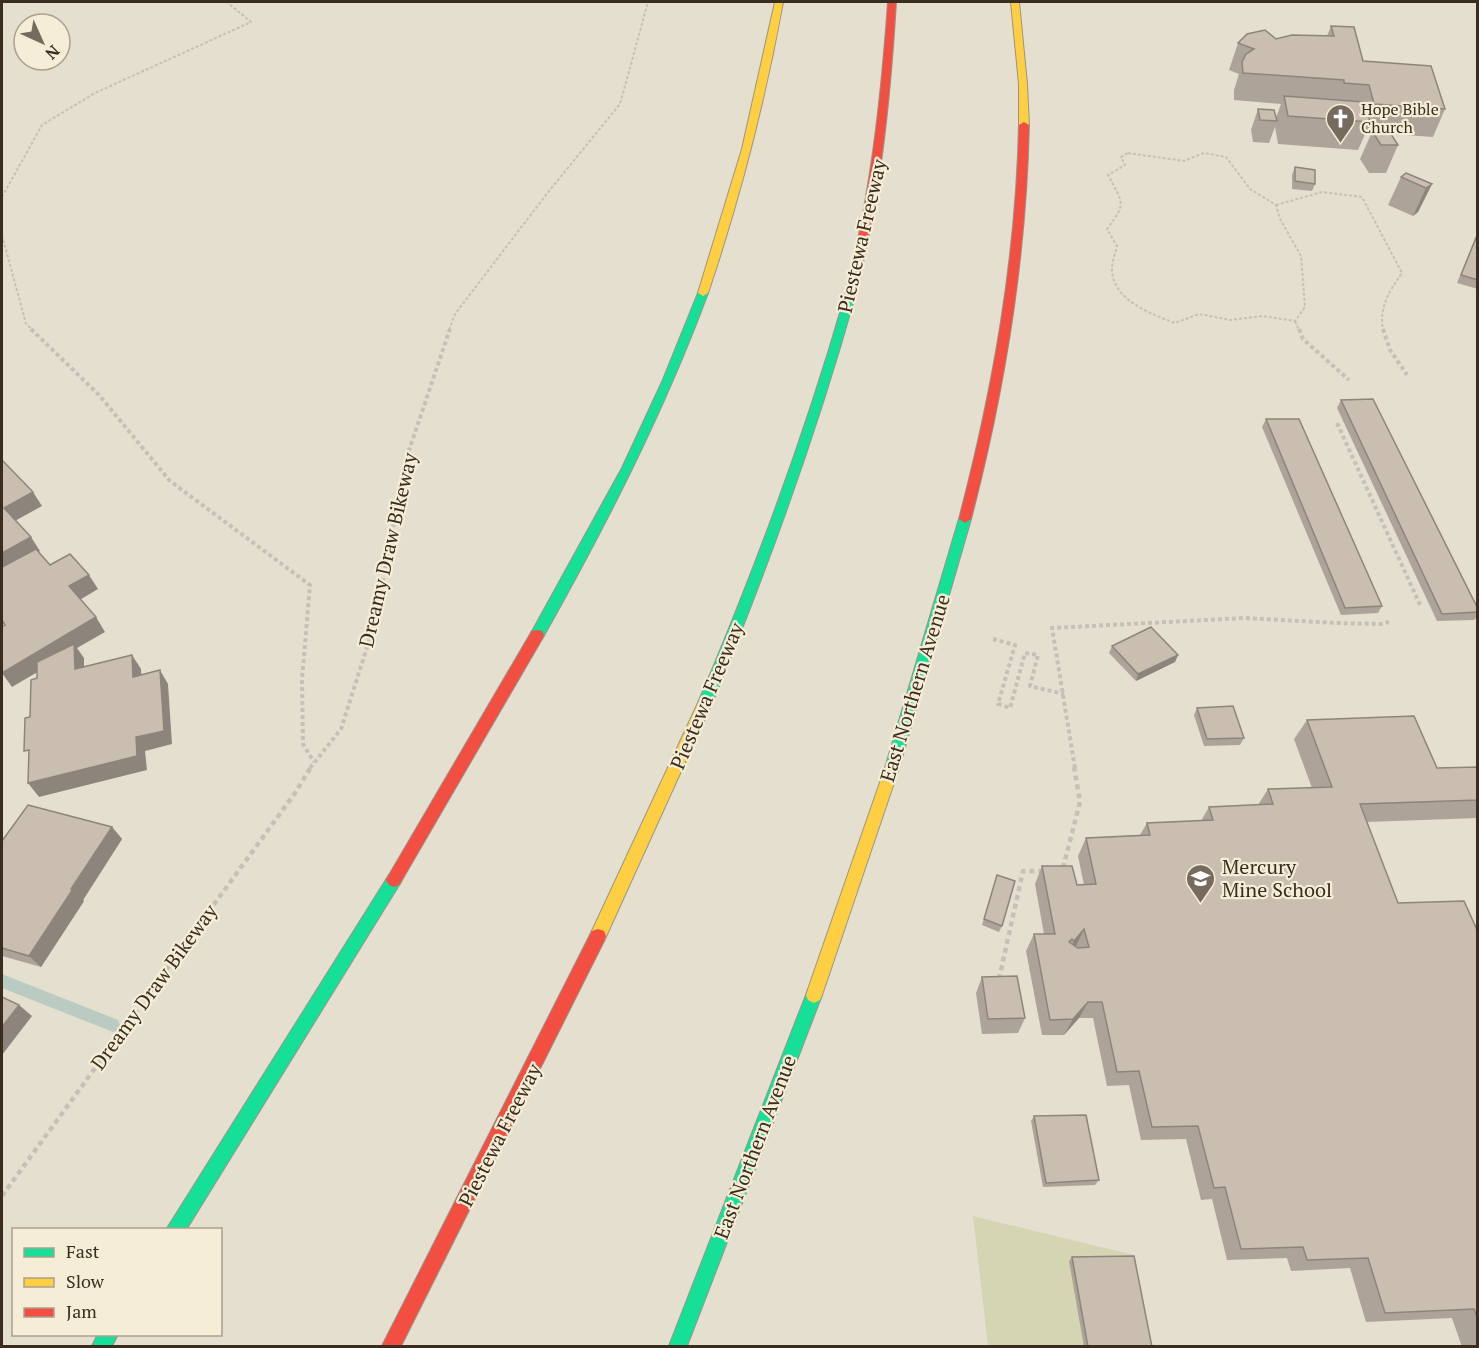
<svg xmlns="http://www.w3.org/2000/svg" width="1479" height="1348" viewBox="0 0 1479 1348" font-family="'PT Serif',serif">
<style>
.green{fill:#d4d5b3}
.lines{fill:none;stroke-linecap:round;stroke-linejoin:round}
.stream{fill:#bacbc1;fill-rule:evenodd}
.fast-casing{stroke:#9a9488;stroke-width:2}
.slow-casing{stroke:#9a9488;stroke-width:2}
.jam-casing{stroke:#9a9488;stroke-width:2}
.path-far2{stroke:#c6c1b8;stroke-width:2;stroke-dasharray:3 2;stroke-linecap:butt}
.path-far1{stroke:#c6c1b8;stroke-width:4;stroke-dasharray:4 3;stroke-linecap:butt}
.path{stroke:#c6c1b8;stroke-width:4.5;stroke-dasharray:5 4;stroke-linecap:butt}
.fast{fill:#16e098;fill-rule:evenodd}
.slow{fill:#ffcf43;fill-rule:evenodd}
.jam{fill:#f24e42;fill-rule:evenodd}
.wall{fill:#aea398}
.shaded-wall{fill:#8d857c}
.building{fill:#cabeb1;stroke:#8d857c;stroke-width:1.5;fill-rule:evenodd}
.labels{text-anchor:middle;stroke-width:4.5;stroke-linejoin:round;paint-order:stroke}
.far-poi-label{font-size:16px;fill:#3a2d20;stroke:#f6edd7;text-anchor:start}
.street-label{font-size:20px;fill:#3a2d20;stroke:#f6edd7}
.poi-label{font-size:20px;fill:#3a2d20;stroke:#f6edd7;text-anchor:start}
</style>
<rect width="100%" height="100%" fill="#e5dfd0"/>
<!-- green -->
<path class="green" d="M973,1216L1134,1255L1152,1346H988Z"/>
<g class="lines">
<!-- stream -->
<path class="stream" d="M2,974L118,1020L120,1025L118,1030L113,1032L2,988Z"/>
<defs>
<g id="fast">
<path d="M703,290L708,293C663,414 605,527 542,639H532L530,635L622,468L662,382L698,293Z"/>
<path d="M850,293L855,296C816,435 767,570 712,703L710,707H700L698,703C755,570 805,435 845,296Z"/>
<path d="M965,515L971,519L899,768L897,772L892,774L887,772L885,768L959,519Z"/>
<path d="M394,873L399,875L402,880L399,885L186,1230H166L389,875Z"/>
<path d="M814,987L820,990L822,995L687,1346H669L806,995L808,990Z"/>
<path d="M98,1334H118L112,1346H92Z"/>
</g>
<g id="slow">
<path d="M775,2H783C765,101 740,198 708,293L703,296L698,293L742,149Z"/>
<path d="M1011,2H1019L1027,84L1029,125L1024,128L1019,125V84Z"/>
<path d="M705,697L710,699L712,703L604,941L598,943L592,941L590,936L592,931L698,703L700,699Z"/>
<path d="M892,762L897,764L899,768L822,995L820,1000L814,1003L808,1000L806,995L885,768L887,764Z"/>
</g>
<g id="jam">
<path d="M888,2H896C890,102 880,199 855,296L850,299L845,296C870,199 881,102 888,2Z"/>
<path d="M1024,122L1029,125C1026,259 1005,389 971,519L965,523L959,519C993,389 1016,260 1019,125Z"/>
<path d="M537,630L542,631L544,635L542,639L399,885L394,887L389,885L386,880L389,875L532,631Z"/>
<path d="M598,929L604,931L606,936L604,941L401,1346H382L592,931Z"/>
</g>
</defs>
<!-- fast casing -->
<use href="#fast" class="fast-casing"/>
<!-- slow casing -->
<use href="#slow" class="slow-casing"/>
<!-- jam casing -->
<use href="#jam" class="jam-casing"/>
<!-- path-far2 -->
<g class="path-far2">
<path d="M1128,153L1184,161L1204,153L1226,157L1250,189L1276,205L1280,219L1301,256L1305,307L1295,321L1262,316L1231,320L1199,314L1175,323C1151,314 1113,300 1112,270C1112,262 1115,254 1117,246L1107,229C1127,203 1123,203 1108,175L1125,165L1121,157Z"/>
<path d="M2,197L42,125L95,93L251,22L227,2"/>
<path d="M1276,205L1322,192L1362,197L1402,273C1389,292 1379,306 1383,330"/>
<path d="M2,235L26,324L33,330"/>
<path d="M1295,321L1299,330"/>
<path d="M449,330L455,314L549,191L620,104L648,2"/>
</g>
<!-- path-far1 -->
<g class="path-far1">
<path d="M31,329L99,395L170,481L310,585L302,680L303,744L314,762"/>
<path d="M1299,329L1303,339L1349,380"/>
<path d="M1383,329L1390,350L1407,375"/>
<path d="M1337,423L1421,607"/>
<path d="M993,639L1015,645L998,704L1010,708L1025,653L1038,655L1030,686L1064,694"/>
<path d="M310,768L341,729L375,622L406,459L450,329"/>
<path d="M1075,768L1052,628L1244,618L1338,623L1381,624L1389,622"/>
</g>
<!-- path -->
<g class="path">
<path d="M1063,868L1080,802L1074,767"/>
<path d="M999,979L1023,871H1043"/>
<path d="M2,1196L295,793L311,767"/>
</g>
<!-- fast -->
<use href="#fast" class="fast"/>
<!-- slow -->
<use href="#slow" class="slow"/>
<!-- jam -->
<use href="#jam" class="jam"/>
</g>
<!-- wall -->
<g class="wall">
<path d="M1331,26L1363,61L1445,109L1433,137L1391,134L1398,145L1386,173H1369L1360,159L1372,132H1366L1358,150L1278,144L1275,127L1269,143L1253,142L1251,130L1258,109L1276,118L1281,104L1234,100V90L1239,74L1229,70L1238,43L1276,39L1327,36Z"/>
<path d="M1295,167L1315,184L1312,191L1292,189V175Z"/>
<path d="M1401,177L1432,184L1418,212L1413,216L1388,205Z"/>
<path d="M1478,231V289L1457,283Z"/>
<path d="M1341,400L1478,609V615L1474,620L1437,621L1337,408Z"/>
<path d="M1266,419L1382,606L1378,613L1341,615L1262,427Z"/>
<path d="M1112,646L1178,655L1175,662L1136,681L1109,653Z"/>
<path d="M1197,708L1244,738L1240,745L1204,746L1194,715Z"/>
<path d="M1307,720L1437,768L1478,767V818L1367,822L1398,903L1478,932V1347H1462L1452,1318L1366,1322L1350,1268L1291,1271L1287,1258L1227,1260L1212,1199L1201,1200L1186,1139L1141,1140L1129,1085L1107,1086L1093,1018H1079L1064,1035H1042L1026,951L1034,934H1044L1035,884L1042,866L1077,885H1084L1078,856L1086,838L1140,835L1147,823L1201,821L1209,807L1258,805L1268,789L1312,788L1294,739Z"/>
<path d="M112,827L122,839L83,900L84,901L41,967L2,956V841Z"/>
<path d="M997,875L1002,926L999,932L982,925Z"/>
<path d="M982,977L1025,1018L1018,1033L982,1034L976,993Z"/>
<path d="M1034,1116L1099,1180L1095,1185L1043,1187L1031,1121Z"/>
<path d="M1072,1257L1152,1347H1084L1069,1261Z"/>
</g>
<!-- shaded-wall -->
<g class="shaded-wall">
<path d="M1432,184L1418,212L1413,216L1426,188Z"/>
<path d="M33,492L42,506L13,522L4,508Z"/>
<path d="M31,537L40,551L2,573V553Z"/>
<path d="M89,575L98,589L78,601L69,586Z"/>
<path d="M96,617L105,632L77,648L84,658V683L75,669V650L12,687L2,673Z"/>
<path d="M132,655L141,669L142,691L133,677Z"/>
<path d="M1178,655L1175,662L1136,681L1138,674Z"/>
<path d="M160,670L168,684L172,744L145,751L147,770L39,797L28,783Z"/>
<path d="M112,827L122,839L83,900L84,901L41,967L29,956L71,889Z"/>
<path d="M1084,929L1076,946L1065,957L1074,941Z"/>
<path d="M1088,1002L1079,1018L1064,1035L1073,1019Z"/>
<path d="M19,1005L32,1016L2,1055V1027Z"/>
</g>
<!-- building -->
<g class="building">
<path d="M1331,26L1354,27L1363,61L1431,66L1445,109L1374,104L1369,85L1344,83V80L1243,73L1242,62L1246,54L1254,49L1238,43L1247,34L1265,30L1276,39L1292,35L1334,36Z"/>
<path d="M1284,96L1364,102L1370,122L1288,116Z"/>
<path d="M1258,109L1274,110L1277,121L1260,120Z"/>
<path d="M1372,131H1389L1398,145H1381Z"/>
<path d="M1295,167L1315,170V184L1295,181Z"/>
<path d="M1406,173L1432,184L1426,188L1401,177Z"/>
<path d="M1478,233V280L1461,275Z"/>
<path d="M1373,399L1478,609V612L1442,614L1341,400Z"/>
<path d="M1266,419H1299L1382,606L1345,608Z"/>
<path d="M2,460L33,492L4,508L31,537L2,553Z"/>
<path d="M36,549L50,565L70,554L89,575L69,586L96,617L2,673V627L5,625L2,620V567Z"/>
<path d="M1151,627L1178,655L1138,674L1112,646Z"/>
<path d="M74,644L75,669L132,655L133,677L160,670L164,731L136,737L137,756L28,783L29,750L24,751L25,718L30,717L31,680L37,678V662Z"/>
<path d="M1233,706L1244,738L1207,739L1197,708Z"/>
<path d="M1414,716L1437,768L1478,767V800L1360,804L1398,903L1464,901L1478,932V1320L1474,1309L1385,1313L1368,1258L1307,1260L1303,1247L1241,1249L1225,1187L1214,1188L1198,1126L1152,1127L1139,1071L1117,1072L1102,1002H1088L1073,1019L1050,1020L1034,934H1055L1042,866H1072L1077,885L1096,884L1086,838L1150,835L1147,823L1213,820L1209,807L1273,804L1268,789L1332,787L1307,720ZM1084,929L1089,947L1078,948L1069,942L1072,939L1074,941Z"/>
<path d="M28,805L112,827L71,889H73L29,956L2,948V841Z"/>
<path d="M997,875L1015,881L1002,926L984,919Z"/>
<path d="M1017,976L1025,1018L988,1019L982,977Z"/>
<path d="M2,997L19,1005L2,1027Z"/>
<path d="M1086,1115L1099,1180L1046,1183L1034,1116Z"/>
<path d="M1134,1256L1152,1347H1088L1072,1257Z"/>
</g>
<!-- icons -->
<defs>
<symbol id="church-pin" viewBox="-11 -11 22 30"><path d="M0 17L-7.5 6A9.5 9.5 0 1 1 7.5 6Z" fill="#766b5e" stroke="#f6edd7"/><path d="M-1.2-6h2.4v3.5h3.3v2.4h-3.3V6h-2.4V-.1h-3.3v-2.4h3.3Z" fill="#fff"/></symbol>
<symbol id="school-pin" viewBox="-11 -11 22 30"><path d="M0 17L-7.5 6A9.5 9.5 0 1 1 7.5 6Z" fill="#766b5e" stroke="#f6edd7"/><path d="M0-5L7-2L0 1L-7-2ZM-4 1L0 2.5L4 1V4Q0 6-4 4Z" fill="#fff"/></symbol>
</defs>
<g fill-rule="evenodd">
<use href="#church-pin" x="1324" y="102" width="33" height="45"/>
<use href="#school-pin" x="1184" y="862" width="33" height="45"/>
</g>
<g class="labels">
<!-- far-poi labels -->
<g class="far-poi-label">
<text x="1361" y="115">Hope Bible<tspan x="1361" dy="18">Church</tspan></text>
</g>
<!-- street labels -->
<g class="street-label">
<text transform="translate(862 236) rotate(-77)" y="7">Piestewa Freeway</text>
<text transform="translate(388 550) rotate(-77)" y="7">Dreamy Draw Bikeway</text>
<text transform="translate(915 688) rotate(-73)" y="7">East Northern Avenue</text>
<text transform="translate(707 696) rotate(-67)" y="7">Piestewa Freeway</text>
<text transform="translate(154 987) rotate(-54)" y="7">Dreamy Draw Bikeway</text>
<text transform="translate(500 1135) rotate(-63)" y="7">Piestewa Freeway</text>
<text transform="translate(755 1147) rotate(-69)" y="7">East Northern Avenue</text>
</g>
<!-- poi labels -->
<g class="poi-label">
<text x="1222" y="874">Mercury<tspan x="1222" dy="23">Mine School</tspan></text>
</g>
</g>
<!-- border -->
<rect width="1479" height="1348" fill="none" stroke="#3a2d20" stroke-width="6"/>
<!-- legend -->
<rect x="12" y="1228" width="210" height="108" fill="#f6edd7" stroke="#aba08e" stroke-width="1.5"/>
<rect x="24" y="1248" width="30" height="9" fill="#16e098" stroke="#aba08e" stroke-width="1.5"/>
<text x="66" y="1258" font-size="18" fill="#3a2d20">Fast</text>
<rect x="24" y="1278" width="30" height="9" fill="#ffcf43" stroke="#aba08e" stroke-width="1.5"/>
<text x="66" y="1288" font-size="18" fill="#3a2d20">Slow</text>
<rect x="24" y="1308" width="30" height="9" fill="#f24e42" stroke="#aba08e" stroke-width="1.5"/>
<text x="66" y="1318" font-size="18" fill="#3a2d20">Jam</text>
<!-- north arrow -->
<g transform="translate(42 42) rotate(135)"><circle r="28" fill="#f6edd7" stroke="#aba08e" stroke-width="1.5"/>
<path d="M0-4.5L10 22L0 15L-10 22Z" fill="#766b5e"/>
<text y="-9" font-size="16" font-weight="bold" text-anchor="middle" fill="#3a2d20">N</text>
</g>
</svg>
